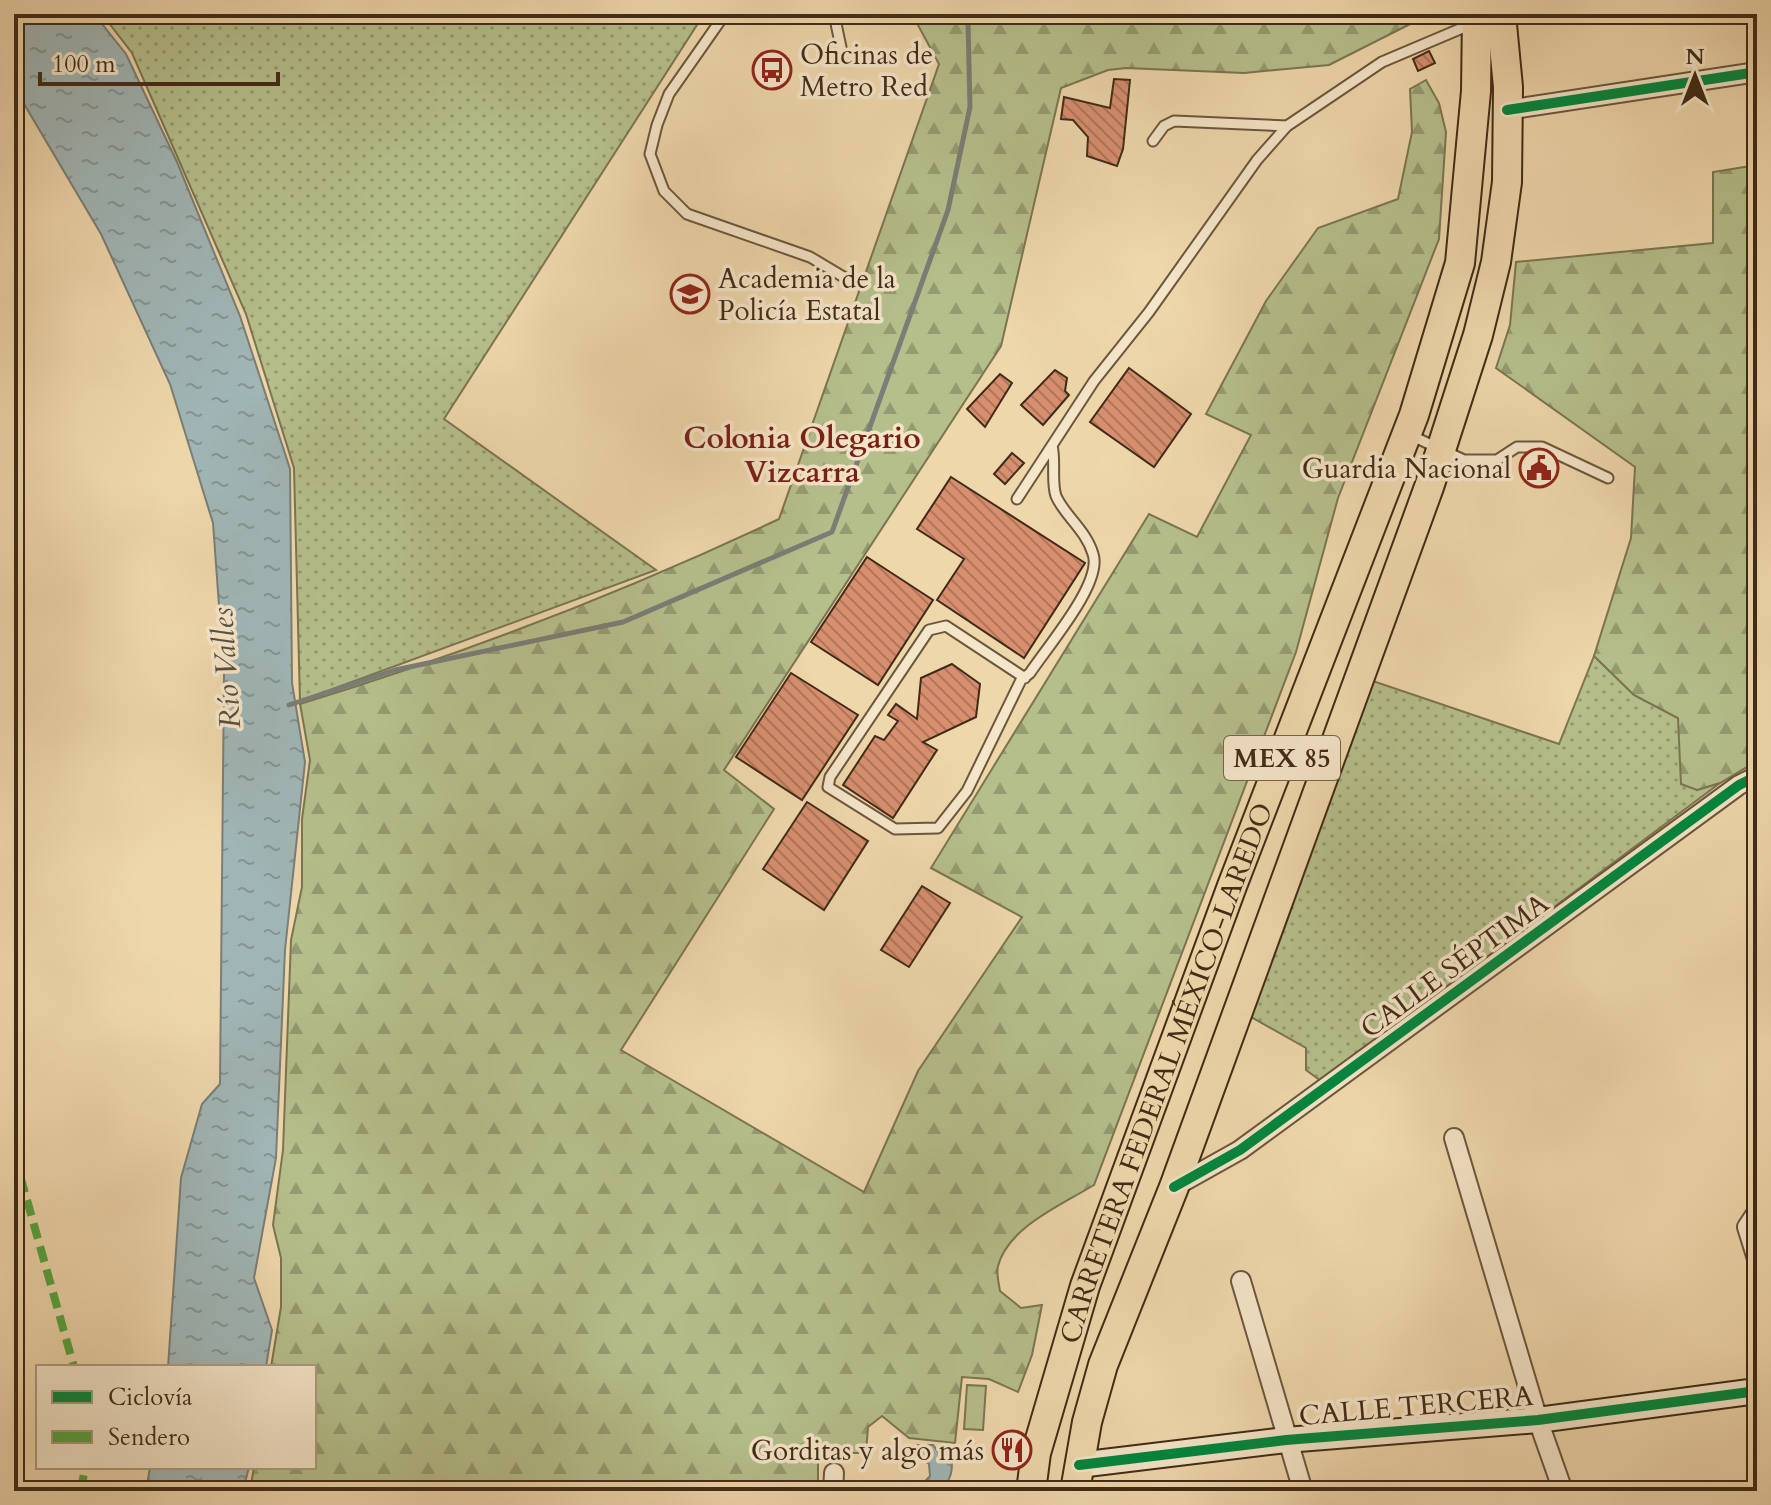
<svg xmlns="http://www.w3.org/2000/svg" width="1771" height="1505" viewBox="0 0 1771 1505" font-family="Cardo,serif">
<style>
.grass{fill:url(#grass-dots);stroke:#7b7551;stroke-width:2}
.forest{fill:url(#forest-firs);stroke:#7b7551;stroke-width:2}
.park{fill:#b5bf8c;stroke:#7b7551;stroke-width:2}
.water{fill:url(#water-ripples);stroke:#7a7e76;stroke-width:2}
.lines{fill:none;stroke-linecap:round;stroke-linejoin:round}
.stream{stroke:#7a7e76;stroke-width:5}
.building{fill:url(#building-back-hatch);stroke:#412b16;stroke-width:2}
.lane-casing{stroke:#6c563c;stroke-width:13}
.street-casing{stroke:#6c563c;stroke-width:22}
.secondary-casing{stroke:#412b16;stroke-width:28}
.primary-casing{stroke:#412b16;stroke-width:32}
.lane{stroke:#f5e5c9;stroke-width:9}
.street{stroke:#f5e5c9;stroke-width:18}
.secondary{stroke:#f5e5c9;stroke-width:24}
.primary{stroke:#efd7ac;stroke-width:28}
.quiet{stroke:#55a440;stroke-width:8;stroke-dasharray:16 8;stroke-linecap:butt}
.cycleway-casing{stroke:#f5e5c9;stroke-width:15}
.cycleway{stroke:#00873e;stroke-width:10}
.labels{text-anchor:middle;stroke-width:7;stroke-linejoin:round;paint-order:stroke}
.shield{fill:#f5e5c9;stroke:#77634c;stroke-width:2}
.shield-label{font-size:26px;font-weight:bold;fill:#412b16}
.poi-label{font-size:28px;fill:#412b16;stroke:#f5e5c9;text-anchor:start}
.street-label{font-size:28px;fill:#412b16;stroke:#f5e5c9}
.neighbourhood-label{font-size:30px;font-weight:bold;fill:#7a1f14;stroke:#f5e5c9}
.water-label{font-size:30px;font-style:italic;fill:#594e3e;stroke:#f5e5c9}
</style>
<defs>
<pattern id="grass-dots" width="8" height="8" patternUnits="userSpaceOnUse" patternTransform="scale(2)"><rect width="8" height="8" fill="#b5bf8c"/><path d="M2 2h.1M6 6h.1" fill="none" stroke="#959b71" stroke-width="1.8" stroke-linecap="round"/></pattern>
<pattern id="forest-firs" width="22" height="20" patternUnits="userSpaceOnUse" patternTransform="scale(2)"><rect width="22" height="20" fill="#b5bf8c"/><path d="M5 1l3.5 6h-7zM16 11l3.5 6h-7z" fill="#959b71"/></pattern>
<pattern id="water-ripples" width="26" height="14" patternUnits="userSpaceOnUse" patternTransform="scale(2)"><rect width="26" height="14" fill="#a0b6b6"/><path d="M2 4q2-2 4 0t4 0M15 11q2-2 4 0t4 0" fill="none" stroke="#849493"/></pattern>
<pattern id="building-back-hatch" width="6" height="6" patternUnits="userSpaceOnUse" patternTransform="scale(2)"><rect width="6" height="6" fill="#d78f6f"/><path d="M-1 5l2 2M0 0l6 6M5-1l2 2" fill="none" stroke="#b0755a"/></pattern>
</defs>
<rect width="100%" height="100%" fill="#efd7ac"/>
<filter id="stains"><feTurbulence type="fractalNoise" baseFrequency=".0025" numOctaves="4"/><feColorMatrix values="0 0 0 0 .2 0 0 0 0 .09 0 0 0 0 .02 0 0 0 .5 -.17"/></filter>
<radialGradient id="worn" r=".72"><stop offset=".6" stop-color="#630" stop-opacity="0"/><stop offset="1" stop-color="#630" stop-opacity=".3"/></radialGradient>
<!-- grass -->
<g class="grass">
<path d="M102,14H704L444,419L656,570L300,701L294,468L246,314L132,53Z"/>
<path d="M1594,656L1634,695L1678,718L1697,790L1720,783L1321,1081L1306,1070V1048L1244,1013L1370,680L1559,744Z"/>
</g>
<!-- forest -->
<g class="forest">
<path d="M912,14H1430L1329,65L1244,73L1126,68L1108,70L1061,88L1001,346L724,770L774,809L621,1050L864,1192L918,1071L1022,917L931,868L1149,514L1197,537L1251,435L1206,414L1266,301L1318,228L1398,199L1412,132L1410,89L1426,80L1439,103L1446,132L1439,239L1338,498L1296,652L1094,1185C1063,1204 1008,1227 998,1266C996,1273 999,1284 1000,1291L1021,1308L1042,1305L1032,1355L1018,1392L989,1379L962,1377L955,1443L909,1438L882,1416L868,1427L866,1453H818V1491H250L254,1467H314V1367H271L281,1307V1258L273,1225L283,1150L291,940L302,887V819L310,760L300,704C464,654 624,592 779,519L939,64Z"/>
<path d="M1757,165V761L1720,783L1697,790L1681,784L1678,718L1634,695L1594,656L1631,538L1635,467L1496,368L1510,325L1516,262L1713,243V172Z"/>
</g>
<!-- park -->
<path class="park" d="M967,1385L986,1386L983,1430L964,1429Z"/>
<!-- water -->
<g class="water">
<path d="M14,14H94L126,54L177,162L240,316L290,469L292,683L305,762L285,950L276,1158L254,1278L272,1330L266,1367H168L181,1178L202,1104L220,1084L224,674L213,523L170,384L101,234L14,87Z"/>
<path d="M918,1445H933L942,1457L950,1452C954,1468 952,1480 940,1491H916L930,1476L929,1464L918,1457Z"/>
<path d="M150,1467H249L243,1491H146Z"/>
</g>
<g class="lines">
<!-- stream -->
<path class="stream" d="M289,705L395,670L623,622L832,532L948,210L970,107L968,23L961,14"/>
</g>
<!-- building -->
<g class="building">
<path d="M1429,51L1435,63L1418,71L1413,59Z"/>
<path d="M1114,79L1130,80L1123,149L1117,166L1087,156L1088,137L1073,120L1061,119L1064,97L1110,108Z"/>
<path d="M1129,368L1191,414L1154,467L1090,422Z"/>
<path d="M1055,370L1067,378L1065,391L1069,395L1043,425L1021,405Z"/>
<path d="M1000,374L1012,383L985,427L967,409Z"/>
<path d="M1012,453L1024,463L1005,484L994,474Z"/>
<path d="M951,477L1085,563L1024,658L937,600L964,559L917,529Z"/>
<path d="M867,557L933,600L878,685L811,642Z"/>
<path d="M952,664L980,684L976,717L923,742L937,750L893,818L843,785L875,736L884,740L898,721L888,715L896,704L917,719L921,678Z"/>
<path d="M791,673L858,715L802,800L736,757Z"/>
<path d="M807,802L868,841L824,910L763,869Z"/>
<path d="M922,886L950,903L909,967L881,950Z"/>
</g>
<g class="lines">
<defs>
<g id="lane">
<path d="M725,14L669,94L657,125L650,154L664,191L687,214L810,257L852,282"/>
<path d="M834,14L842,52"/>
<path d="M1153,141L1164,126L1174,121L1287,126"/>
<path d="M1410,435L1464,460H1497L1517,447H1542L1608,478"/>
<path d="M1017,499L1094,381L1149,312L1257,160L1287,126L1382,62L1467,26"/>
<path d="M1025,678L946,626L929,630L830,777L828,787L895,829L938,828L967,791L1021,680L1030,673C1047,647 1103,583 1093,554C1086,530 1064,515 1056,496C1051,482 1056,461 1052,446"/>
</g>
<g id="street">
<path d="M1507,110L1757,72"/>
<path d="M1454,1138L1538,1420L1563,1491"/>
<path d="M1174,1187L1240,1150L1739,785L1757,776"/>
<path d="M1757,1212L1747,1227L1757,1259"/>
<path d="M1241,1281L1303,1491"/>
<path d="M833,1491L834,1473"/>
</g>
<path id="secondary" d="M1079,1465L1286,1440L1538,1420L1757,1391"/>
<g id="primary">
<path id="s1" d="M1031,1491L1036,1453L1085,1286L1232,886L1414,415L1460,263L1476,91L1477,14"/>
<path d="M1075,1491L1087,1422L1103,1365L1174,1187L1429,487L1478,335L1496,262L1507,182L1508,87L1501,14"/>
</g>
</defs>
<!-- lane casing -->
<use href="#lane" class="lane-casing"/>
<!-- street casing -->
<use href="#street" class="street-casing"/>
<!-- secondary casing -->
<use href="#secondary" class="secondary-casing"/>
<!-- primary casing -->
<use href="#primary" class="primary-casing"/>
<!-- lane -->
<use href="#lane" class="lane"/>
<!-- street -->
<use href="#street" class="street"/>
<!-- secondary -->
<use href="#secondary" class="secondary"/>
<!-- primary -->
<use href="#primary" class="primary"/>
<!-- quiet -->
<g class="quiet">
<path d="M14,1154L74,1367"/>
<path d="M81,1491L85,1467"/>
</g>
<defs>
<g id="cycleway">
<path d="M1507,110L1757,72"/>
<path d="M1174,1187L1240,1150L1739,785L1757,776"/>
<path d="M1079,1465L1286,1440L1538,1420L1757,1391"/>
</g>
</defs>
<!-- cycleway casing -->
<use href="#cycleway" class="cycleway-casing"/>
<!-- cycleway -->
<use href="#cycleway" class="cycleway"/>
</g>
<!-- icons -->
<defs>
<symbol id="bus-ring" viewBox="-11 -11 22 22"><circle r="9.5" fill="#f5e5c9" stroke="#8f2418" stroke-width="1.5"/><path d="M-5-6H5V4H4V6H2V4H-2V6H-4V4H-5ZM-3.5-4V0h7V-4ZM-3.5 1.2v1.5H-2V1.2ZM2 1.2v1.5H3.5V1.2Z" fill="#8f2418"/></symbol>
<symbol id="university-ring" viewBox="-11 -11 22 22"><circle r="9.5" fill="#f5e5c9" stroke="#8f2418" stroke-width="1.5"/><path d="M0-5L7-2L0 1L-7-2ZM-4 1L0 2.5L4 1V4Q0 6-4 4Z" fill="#8f2418"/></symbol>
<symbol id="civic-ring" viewBox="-11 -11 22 22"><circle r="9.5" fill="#f5e5c9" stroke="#8f2418" stroke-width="1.5"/><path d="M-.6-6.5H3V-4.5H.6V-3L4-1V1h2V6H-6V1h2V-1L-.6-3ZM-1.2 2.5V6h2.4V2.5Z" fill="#8f2418"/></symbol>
<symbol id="restaurant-ring" viewBox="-11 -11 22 22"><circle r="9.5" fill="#f5e5c9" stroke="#8f2418" stroke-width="1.5"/><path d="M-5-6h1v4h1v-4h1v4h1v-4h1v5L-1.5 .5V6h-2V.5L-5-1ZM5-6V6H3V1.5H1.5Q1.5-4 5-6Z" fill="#8f2418"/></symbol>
</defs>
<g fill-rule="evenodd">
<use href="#bus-ring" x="750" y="48" width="44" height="44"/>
<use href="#university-ring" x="668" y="272" width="44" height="44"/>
<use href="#civic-ring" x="1517" y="446" width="44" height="44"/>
<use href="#restaurant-ring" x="990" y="1428" width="44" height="44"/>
</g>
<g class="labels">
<!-- shield labels -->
<rect class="shield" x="1224" y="736" width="116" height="44" rx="6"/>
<g class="shield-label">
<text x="1282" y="767">MEX 85</text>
</g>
<!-- poi labels -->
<g class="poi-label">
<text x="800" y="64">Oficinas de<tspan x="800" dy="32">Metro Red</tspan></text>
<text x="718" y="288">Academia de la<tspan x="718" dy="32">Policía Estatal</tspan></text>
<text x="1511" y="478" text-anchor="end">Guardia Nacional</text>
<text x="984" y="1460" text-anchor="end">Gorditas y algo más</text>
</g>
<!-- street labels -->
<g class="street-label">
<text transform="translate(1454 965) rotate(-36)" y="10">CALLE SÉPTIMA</text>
<text dy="10" stroke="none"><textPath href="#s1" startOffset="440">CARRETERA FEDERAL MÉXICO-LAREDO</textPath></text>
<text transform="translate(1416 1405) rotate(-5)" y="10">CALLE TERCERA</text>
</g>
<!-- neighbourhood labels -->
<g class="neighbourhood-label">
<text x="802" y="448">Colonia Olegario<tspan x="802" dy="34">Vizcarra</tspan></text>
</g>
<!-- water labels -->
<g class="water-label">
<text transform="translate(226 668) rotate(-94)" y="10">Río Valles</text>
</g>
</g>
<!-- margin -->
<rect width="1771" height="1505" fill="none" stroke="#efd7ac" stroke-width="48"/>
<rect x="16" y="16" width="1739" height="1473" fill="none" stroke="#412b16" stroke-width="4"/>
<rect x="24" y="24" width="1723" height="1457" fill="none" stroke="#412b16" stroke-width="2"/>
<!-- legend -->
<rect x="36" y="1365" width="280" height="104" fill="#f5e5c9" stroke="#ad9b81" stroke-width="2"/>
<rect x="52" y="1391" width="40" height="12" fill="#00873e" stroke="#ad9b81" stroke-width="2"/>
<text x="108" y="1405" font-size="24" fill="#412b16">Ciclovía</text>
<rect x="52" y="1431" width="40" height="12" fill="#55a440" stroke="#ad9b81" stroke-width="2"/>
<text x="108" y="1445" font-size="24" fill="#412b16">Sendero</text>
<!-- north arrow -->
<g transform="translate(1695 76)" stroke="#f5e5c9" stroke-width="6" paint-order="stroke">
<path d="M0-6L14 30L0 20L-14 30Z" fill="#412b16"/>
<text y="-12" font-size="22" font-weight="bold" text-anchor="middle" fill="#412b16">N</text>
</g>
<!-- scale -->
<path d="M40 72v12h238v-12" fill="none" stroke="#412b16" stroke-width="4"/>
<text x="52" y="72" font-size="24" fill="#412b16" stroke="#f5e5c9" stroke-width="6" paint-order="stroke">100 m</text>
<rect width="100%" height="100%" filter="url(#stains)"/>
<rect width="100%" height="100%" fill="url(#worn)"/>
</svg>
